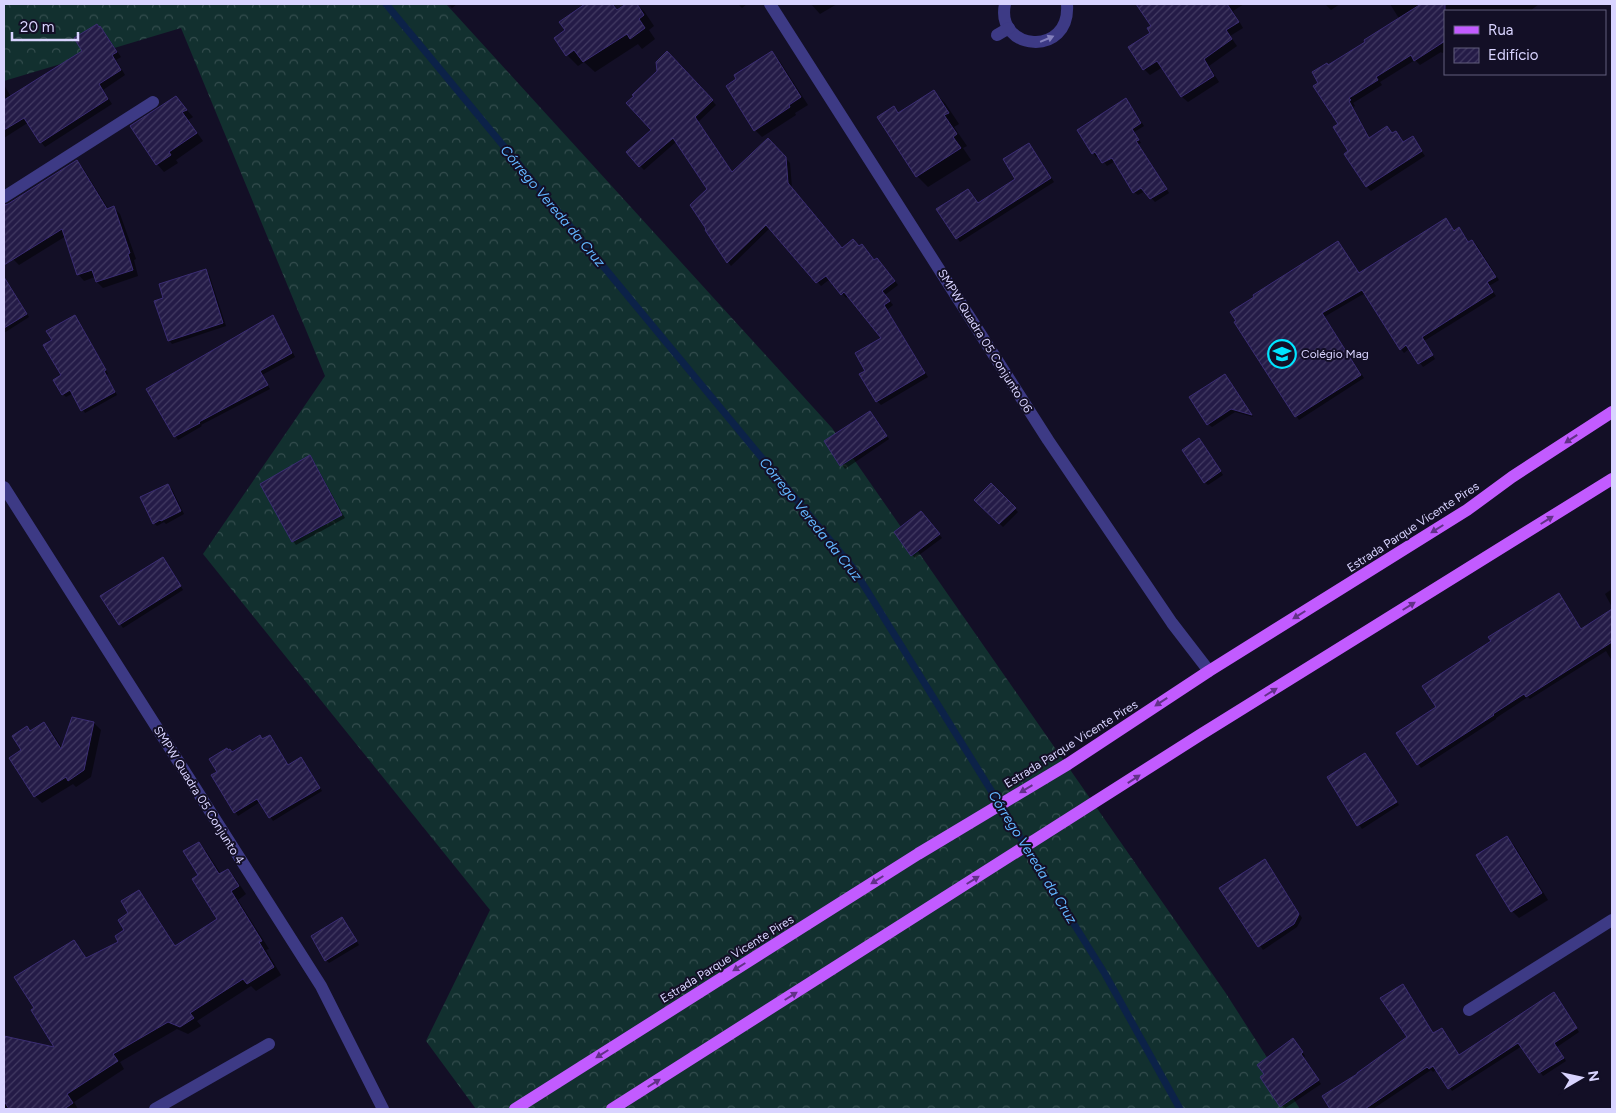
<svg xmlns="http://www.w3.org/2000/svg" width="1616" height="1113" viewBox="0 0 1616 1113" font-family="Figtree,sans-serif">
<style>
.forest{fill:url(#forest-crowns)}
.shadow{fill:#0007}
.lines{fill:none;stroke-linecap:round;stroke-linejoin:round}
.stream{stroke:#0c2248;stroke-width:7}
.building{fill:url(#building-hatch);stroke:#3b2d73}
.minor{stroke:#3d3a85;stroke-width:12}
.primary{stroke:#c25bff;stroke-width:12}
.oneway{fill:#837fbc}
.oneway2{fill:#623188}
.labels{text-anchor:middle;stroke-width:4;stroke-linejoin:round;paint-order:stroke}
.street-label{font-size:12px;fill:#d9d4ff;stroke:#130f26}
.poi-label{font-size:12px;fill:#d9d4ff;stroke:#130f26;text-anchor:start}
.water-label{font-size:14px;font-style:italic;fill:#62b6ff;stroke:#130f26}
</style>
<defs>
<pattern id="forest-crowns" width="20" height="18" patternUnits="userSpaceOnUse" patternTransform="scale(1.25)"><rect width="20" height="18" fill="#12302f"/><path d="M2 6a3 3 0 1 1 6 0M12 15a3 3 0 1 1 6 0" fill="none" stroke="#344d4e"/></pattern>
<pattern id="building-hatch" width="6" height="6" patternUnits="userSpaceOnUse" patternTransform="scale(1.25)"><rect width="6" height="6" fill="#241b47"/><path d="M-1 1l2-2M0 6l6-6M5 7l2-2" fill="none" stroke="#433b63"/></pattern>
</defs>
<rect width="100%" height="100%" fill="#130f26"/>
<!-- forest -->
<path class="forest" d="M4,4H446L832,428L1225,992L1300,1109H476L426,1041L490,910L203,554L325,376L181,28L4,81Z"/>
<!-- shadow -->
<g class="shadow">
<path d="M448,4H457L452,8Z"/>
<path d="M587,4H608L617,11L628,4H636L644,11L654,26L649,30L655,39L642,49L638,44L595,72L584,62L578,66L567,55L555,39L567,30L561,22Z"/>
<path d="M738,4H747L742,8Z"/>
<path d="M811,4H837L820,14Z"/>
<path d="M1138,4H1169L1176,15L1192,4H1244L1233,11L1243,28L1230,36L1237,46L1209,66L1219,82L1188,102L1182,97L1163,67L1150,75L1144,69L1152,26Z"/>
<path d="M1325,4H1340L1331,10Z"/>
<path d="M1390,4H1539L1530,11H1445V52L1442,53L1441,52L1420,65L1415,60L1380,82L1382,85L1353,103L1355,106L1353,107L1370,138L1387,127L1393,134L1396,133L1404,143L1412,138L1425,156L1371,191L1366,186L1350,152L1340,124L1319,83L1328,66L1400,20Z"/>
<path d="M100,28L105,33L121,57L116,60L125,75L103,90L112,104L45,147L41,142L29,122L4,138V85L11,97L84,51Z"/>
<path d="M667,52L716,105L698,122L732,173L768,140L790,163L792,188L842,250L881,263L898,285L885,295L893,305L887,310L928,377L881,405L877,401L867,371L883,338L848,296L846,298L830,279L821,286L770,228L731,266L728,262L708,189L677,141L644,170L628,153L653,130L659,71Z"/>
<path d="M772,53L779,60L808,105L795,113L796,115L762,137L755,130Z"/>
<path d="M934,92L945,103L959,124L954,127L967,146L963,148L971,160L928,187L917,176L894,108L900,114Z"/>
<path d="M176,98L193,117L188,120L203,141L176,160L178,163L164,172L157,164L132,127Z"/>
<path d="M1129,103L1144,126L1134,132L1141,143L1138,144L1169,193L1155,202L1145,191L1138,195L1134,192L1115,161L1107,166L1099,155L1096,157L1078,130Z"/>
<path d="M1032,148L1054,182L960,242L957,238L978,204L1017,180Z"/>
<path d="M77,162L83,168L109,210L114,208L120,214L136,259L134,260L138,276L103,288L97,282L95,277L84,281L78,274L66,236L19,265L13,259L4,244V206L9,205Z"/>
<path d="M1446,219L1455,232H1462L1469,243L1472,241L1476,244L1499,280L1489,286L1496,296L1424,341L1435,359L1423,367L1410,348L1404,353L1401,349L1365,293L1324,317L1364,378L1299,420L1236,323L1359,274Z"/>
<path d="M206,271L209,274L226,326L172,344L169,340L165,299Z"/>
<path d="M4,276L29,317L4,333Z"/>
<path d="M75,316L78,319L108,374L106,375L117,395L85,413L73,393L66,397L63,394V376Z"/>
<path d="M273,317L276,320L295,357L262,375L270,389L201,425L202,426L178,440L148,389Z"/>
<path d="M1228,379L1253,417L1235,412L1212,427L1208,424Z"/>
<path d="M870,412L889,439L845,469L826,441Z"/>
<path d="M1202,443L1223,475L1208,485L1204,482Z"/>
<path d="M310,457L313,460L345,518L296,545L293,541L261,484Z"/>
<path d="M991,484L1018,512L1003,527L976,500Z"/>
<path d="M168,486L172,489L184,514L166,524L164,522L157,526L154,523Z"/>
<path d="M924,516L942,538L915,558L912,555Z"/>
<path d="M166,562L183,590L123,628L102,597Z"/>
<path d="M1612,589V607L1605,594Z"/>
<path d="M1562,598L1582,630L1612,610V661L1606,651L1530,699L1528,697L1496,718V719L1421,768L1398,733L1438,707Z"/>
<path d="M73,718L94,723L101,730L91,777L76,787L73,784L42,803L35,796L23,751L31,732L44,724L51,731L63,749Z"/>
<path d="M269,736L288,766L301,758L304,762L322,791L273,821L260,802L238,816L213,776L218,772L232,753Z"/>
<path d="M1365,754L1399,805L1362,829L1328,778Z"/>
<path d="M1506,838L1514,845L1548,900L1519,918L1512,911Z"/>
<path d="M199,844L206,851L221,874L228,870L235,878L246,894L238,900L269,949L266,950L281,975L256,991L251,986L197,1021L201,1026L188,1034L177,1029L120,1062L124,1069L74,1102L78,1109H4V1043L10,1038L57,1049L74,942L81,949L87,959L120,942L126,931L130,913L139,892L146,900L176,947L219,919L200,875Z"/>
<path d="M1268,864L1302,918L1297,927L1263,950L1221,889Z"/>
<path d="M342,919L359,945L329,963L326,960Z"/>
<path d="M1403,986L1434,1034L1445,1032L1460,1056L1557,997L1579,1032L1557,1047L1566,1061L1543,1076L1522,1046L1452,1091L1437,1069L1433,1072L1431,1070L1373,1109H1332L1324,1096L1359,1074L1408,1038Z"/>
<path d="M1293,1039L1305,1056L1303,1058L1321,1084L1284,1109L1262,1077Z"/>
</g>
<g class="lines">
<!-- stream -->
<path class="stream" d="M386,4L853,568L1105,974L1180,1109"/>
</g>
<!-- building -->
<g class="building">
<path d="M585,4H612L617,10L626,4H637L644,15L639,19L645,28L630,39L627,34L583,62L574,50L566,56L554,38L565,30L559,22Z"/>
<path d="M1136,4H1227L1239,22L1226,30L1232,39L1204,59L1214,76L1181,97L1157,61L1143,70L1128,47L1150,33L1147,28L1151,26Z"/>
<path d="M1421,4H1445V41L1414,61L1411,55L1376,77L1378,80L1349,98L1351,100L1349,101L1369,138L1387,126L1392,133L1396,131L1403,142L1413,136L1422,151L1366,187L1344,154L1348,151L1333,127L1338,124L1313,86L1318,83L1312,72L1327,63L1328,65L1365,42L1364,40Z"/>
<path d="M97,24L99,27L100,26L117,52L112,55L121,70L99,84L108,99L40,143L24,118L4,130V100L82,51L74,38Z"/>
<path d="M667,51L713,100L695,117L732,172L768,138L786,157L788,183L842,248L853,239L859,246L862,244L874,260L877,258L895,281L882,291L890,301L884,305L925,373L876,402L859,374L865,371L855,353L881,338L844,292L841,295L826,276L816,283L766,225L727,263L705,230L706,229L690,205L707,189L673,138L639,167L626,152L651,130L626,103L634,96L632,95L657,71L656,62Z"/>
<path d="M772,51L801,97L789,105L790,107L754,131L726,86L736,79L734,75Z"/>
<path d="M934,90L949,113L944,115L957,134L953,137L961,148L916,177L877,117L894,106L898,113Z"/>
<path d="M176,96L187,110L182,112L197,133L169,152L171,155L156,165L130,126Z"/>
<path d="M1126,98L1141,123L1132,129L1139,140L1136,141L1167,189L1150,199L1141,188L1133,193L1112,158L1102,163L1095,152L1092,154L1077,130Z"/>
<path d="M1029,143L1051,178L956,239L936,209L968,189L978,203L1015,179L1003,159Z"/>
<path d="M77,160L107,209L114,206L130,253L128,254L133,270L96,282L92,270L77,275L62,229L4,265V205L8,204Z"/>
<path d="M1446,218L1454,231L1459,227L1468,242L1472,240L1496,277L1487,282L1493,292L1422,337L1433,355L1418,364L1406,345L1400,350L1362,290L1322,313L1361,375L1295,417L1234,322L1236,321L1230,312L1254,297L1253,295L1338,241L1359,273Z"/>
<path d="M206,269L223,323L168,341L154,301L163,298L159,284Z"/>
<path d="M4,277L27,314L4,328Z"/>
<path d="M75,315L106,370L104,371L115,392L81,411L70,390L62,395L53,380L61,375L43,345L52,340L46,331Z"/>
<path d="M273,315L292,353L260,371L268,385L199,422L200,423L174,437L146,389Z"/>
<path d="M1225,374L1252,415L1231,409L1207,425L1189,397Z"/>
<path d="M870,411L887,436L840,466L824,441Z"/>
<path d="M1199,438L1221,471L1204,483L1182,450Z"/>
<path d="M310,455L342,515L292,542L260,484Z"/>
<path d="M991,483L1016,508L999,524L974,500Z"/>
<path d="M168,484L181,511L161,521L160,520L153,524L140,497Z"/>
<path d="M921,511L940,534L911,556L894,532Z"/>
<path d="M163,557L181,586L119,625L100,596Z"/>
<path d="M1559,593L1581,629L1612,609V642L1526,697L1524,694L1493,714L1494,715L1417,765L1396,733L1436,707L1422,686L1491,641L1488,637Z"/>
<path d="M72,717L94,722L84,770L68,781L66,777L34,797L9,758L21,750L12,736L27,726L30,731L44,722L61,749Z"/>
<path d="M260,735L262,739L270,735L288,765L301,757L320,788L269,818L257,799L234,813L211,775L217,772L209,759L227,748L228,750L230,749L232,752Z"/>
<path d="M1365,753L1397,802L1357,826L1327,777Z"/>
<path d="M1507,836L1542,893L1511,912L1476,855Z"/>
<path d="M199,842L219,874L228,869L239,886L231,891L262,941L259,942L274,967L247,984L243,979L190,1013L194,1018L180,1027L168,1022L113,1054L118,1061L67,1094L73,1103L64,1109H9L4,1101V1036L54,1047L31,1010L34,1008L14,977L74,940L86,958L118,942L115,936L124,930L118,920L128,913L121,901L139,890L175,946L217,919L192,879L198,875L183,851Z"/>
<path d="M1265,859L1299,914L1294,924L1258,947L1219,888Z"/>
<path d="M342,917L357,941L325,961L311,936Z"/>
<path d="M1403,984L1433,1033L1442,1028L1459,1055L1554,992L1577,1028L1554,1043L1564,1058L1539,1073L1518,1043L1448,1089L1433,1066L1429,1069L1427,1067L1365,1109H1330L1322,1096L1357,1074V1073L1407,1037L1380,998Z"/>
<path d="M1293,1038L1303,1052L1301,1054L1319,1080L1280,1107L1260,1077L1264,1074L1257,1065Z"/>
</g>
<g class="lines">
<!-- minor -->
<g class="minor">
<path d="M770,4L1048,440L1172,623L1209,671"/>
<path d="M1005,4C995,51 1071,58 1067,4"/>
<path d="M997,35L1009,28"/>
<path d="M4,197L153,102"/>
<path d="M4,487L321,986L383,1109"/>
<path d="M1469,1010L1612,920"/>
<path d="M155,1109L269,1044"/>
</g>
<!-- primary -->
<g class="primary">
<path d="M515,1109L918,854L1068,764L1209,671L1467,510L1512,477L1612,412"/>
<path d="M612,1109L1200,735L1612,479"/>
</g>
</g>
<!-- one-way arrows -->
<defs><path id="oneway-solid" d="M-6-.8H1V-3.2L6.5 0L1 3.2V.8H-6Z" transform="scale(1.25)"/></defs>
<use class="oneway" href="#oneway-solid" transform="translate(1047 39) rotate(-23)"/>
<g class="oneway2">
<use href="#oneway-solid" transform="translate(1571 439) rotate(147)"/>
<use href="#oneway-solid" transform="translate(1547 520) rotate(-32)"/>
<use href="#oneway-solid" transform="translate(1437 529) rotate(148)"/>
<use href="#oneway-solid" transform="translate(1409 606) rotate(-32)"/>
<use href="#oneway-solid" transform="translate(1299 615) rotate(148)"/>
<use href="#oneway-solid" transform="translate(1271 692) rotate(-32)"/>
<use href="#oneway-solid" transform="translate(1161 702) rotate(147)"/>
<use href="#oneway-solid" transform="translate(1134 779) rotate(-33)"/>
<use href="#oneway-solid" transform="translate(1026 789) rotate(149)"/>
<use href="#oneway-solid" transform="translate(877 880) rotate(148)"/>
<use href="#oneway-solid" transform="translate(973 880) rotate(-32)"/>
<use href="#oneway-solid" transform="translate(739 967) rotate(148)"/>
<use href="#oneway-solid" transform="translate(791 996) rotate(-32)"/>
<use href="#oneway-solid" transform="translate(602 1054) rotate(148)"/>
<use href="#oneway-solid" transform="translate(654 1083) rotate(-32)"/>
</g>
<!-- icons -->
<defs>
<symbol id="school-ring" viewBox="-11 -11 22 22"><circle r="9.5" fill="#130f26" stroke="#00e5ff" stroke-width="1.5"/><path d="M0-5L7-2L0 1L-7-2ZM-4 1L0 2.5L4 1V4Q0 6-4 4Z" fill="#00e5ff"/></symbol>
</defs>
<g fill-rule="evenodd">
<use href="#school-ring" x="1266" y="338" width="32" height="32"/>
</g>
<g class="labels">
<!-- street labels -->
<g class="street-label">
<text transform="translate(985 341) rotate(58)" y="4">SMPW Quadra 05 Conjunto 06</text>
<text transform="translate(1413 527) rotate(-33)" y="4">Estrada Parque Vicente Pires</text>
<text transform="translate(1071 744) rotate(-32)" y="4">Estrada Parque Vicente Pires</text>
<text transform="translate(199 795) rotate(58)" y="4">SMPW Quadra 05 Conjunto 4</text>
<text transform="translate(727 959) rotate(-32)" y="4">Estrada Parque Vicente Pires</text>
</g>
<!-- poi labels -->
<g class="poi-label">
<text x="1301" y="358">Colégio Mag</text>
</g>
<!-- water labels -->
<g class="water-label">
<text transform="translate(553 206) rotate(50)" y="5">Córrego Vereda da Cruz</text>
<text transform="translate(811 519) rotate(51)" y="5">Córrego Vereda da Cruz</text>
<text transform="translate(1033 857) rotate(58)" y="5">Córrego Vereda da Cruz</text>
</g>
</g>
<!-- border -->
<rect width="1616" height="1113" fill="none" stroke="#d9d4ff" stroke-width="10"/>
<!-- legend -->
<rect x="1444" y="10" width="162" height="65" fill="#130f26" stroke="#625e7d"/>
<rect x="1454" y="26" width="25" height="8" fill="#c25bff" stroke="#625e7d"/>
<text x="1488" y="35" font-size="15" fill="#d9d4ff">Rua</text>
<rect x="1454" y="48" width="25" height="15" fill="url(#building-hatch)" stroke="#625e7d"/>
<text x="1488" y="60" font-size="15" fill="#d9d4ff">Edifício</text>
<!-- north arrow -->
<g transform="translate(1581 1078) rotate(81)" stroke="#130f26" stroke-width="4" paint-order="stroke">
<path d="M0-4L9 19L0 12L-9 19Z" fill="#d9d4ff"/>
<text y="-8" font-size="14" font-weight="bold" text-anchor="middle" fill="#d9d4ff">N</text>
</g>
<!-- scale -->
<path d="M12 32v8h66v-8" fill="none" stroke="#d9d4ff" stroke-width="2.5"/>
<text x="20" y="32" font-size="15" fill="#d9d4ff" stroke="#130f26" stroke-width="4" paint-order="stroke">20 m</text>
</svg>
